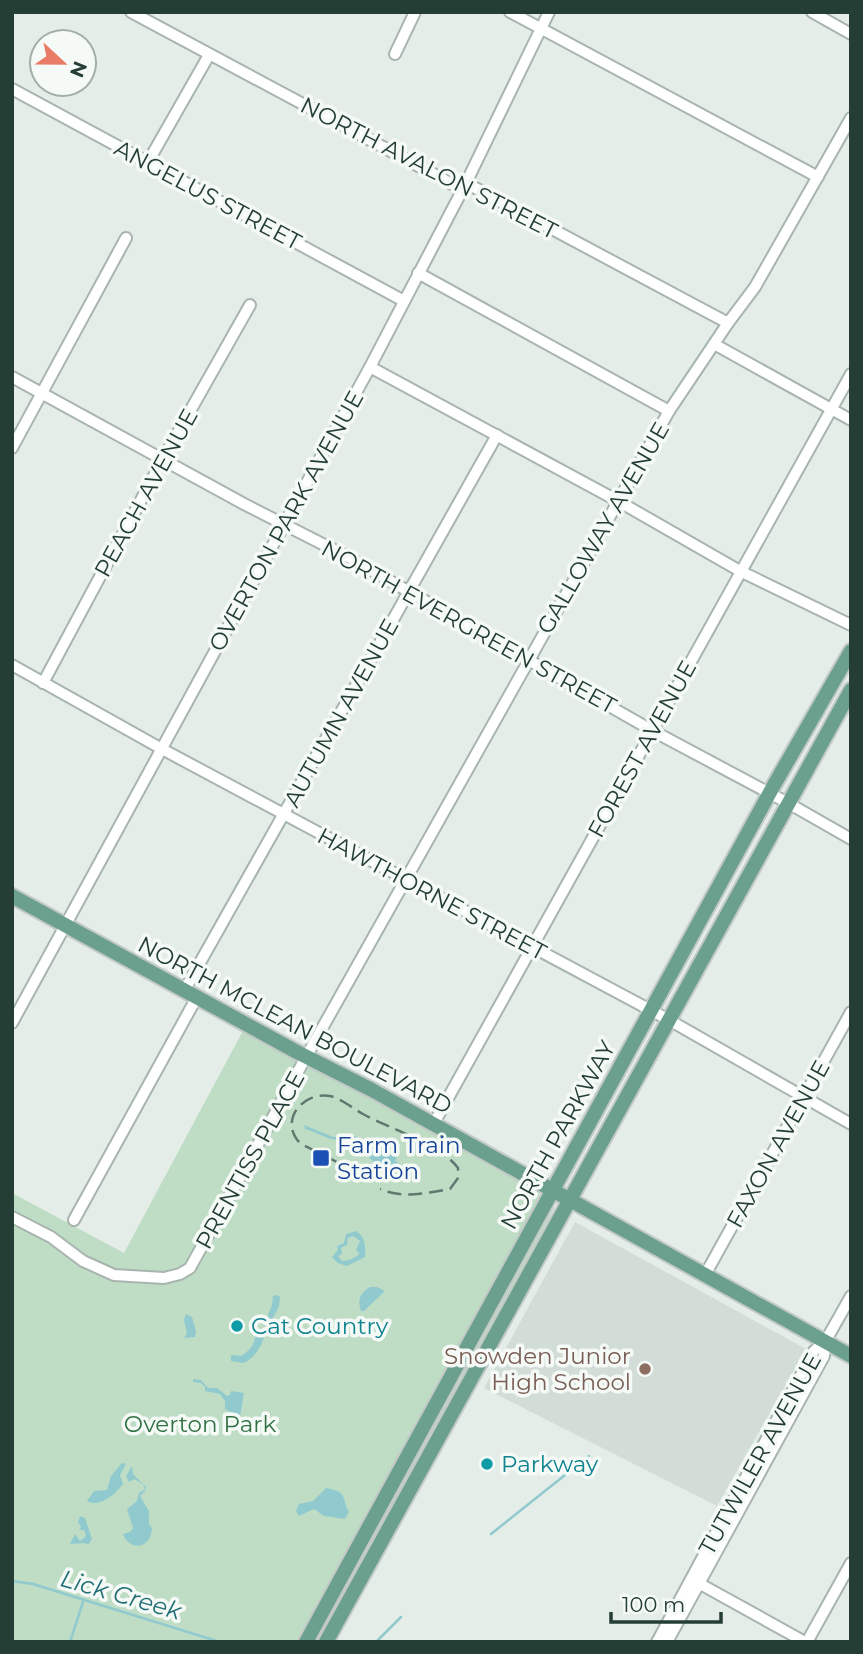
<svg xmlns="http://www.w3.org/2000/svg" width="863" height="1654" viewBox="0 0 863 1654" font-family="Montserrat,sans-serif">
<style>
.built{fill:#d3ddd7}
.green{fill:#bfddc5}
.water{fill:#91cace;fill-rule:evenodd}
.lines{fill:none;stroke-linecap:round;stroke-linejoin:round}
.stream{stroke:#91cace;stroke-width:2.5}
.minor-casing{stroke:#a8b5af;stroke-width:14}
.major-casing{stroke:#c2c9c6;stroke-width:18}
.minor{stroke:#fff;stroke-width:10}
.major{stroke:#6ca08e;stroke-width:14}
.rail{stroke:#607970;stroke-width:2.5;stroke-dasharray:14 7;stroke-linecap:butt}
.transit-dot{fill:#1a4fb4;stroke:#f5faf7;stroke-width:2.5}
.culture-dot{fill:#0f9aa8;stroke:#f5faf7;stroke-width:2.5}
.education-dot{fill:#8d6e63;stroke:#f5faf7;stroke-width:2.5}
.labels{text-anchor:middle;stroke-width:7;stroke-linejoin:round;paint-order:stroke}
.street-label{font-size:23px;fill:#253e35;stroke:#f5faf7}
.transit-label{font-size:23px;fill:#164399;stroke:#f5faf7;text-anchor:start}
.culture-label{font-size:23px;fill:#0d838f;stroke:#f5faf7;text-anchor:start}
.education-label{font-size:23px;fill:#785e54;stroke:#f5faf7;text-anchor:end}
.park-label{font-size:23px;fill:#317245;stroke:#f5faf7}
.water-label{font-size:24px;font-style:italic;fill:#226f77;stroke:#f5faf7}
</style>
<rect width="100%" height="100%" fill="#e5ede9"/>
<!-- built -->
<path class="built" d="M575,1222L806,1349L717,1506L484,1388Z"/>
<!-- green -->
<g class="green">
<path d="M245,1027L537,1189L539,1193V1201L296,1642H12V1193L124,1253Z"/>
<path d="M551,1203L554,1208L531,1257L321,1642H315L330,1606Z"/>
</g>
<!-- water -->
<g class="water">
<path d="M304,1125L333,1137L352,1135L361,1139L357,1145C342,1136 339,1142 328,1138C320,1135 313,1131 305,1129Z"/>
<path d="M364,1141C375,1149 387,1151 397,1158L395,1161L414,1171L386,1164L377,1166L360,1147Z"/>
<path d="M356,1231C365,1236 366,1247 365,1257L347,1266L338,1263L332,1257L338,1250L337,1246L344,1243L346,1234ZM353,1236L360,1241L356,1250L360,1254L350,1260L342,1261L338,1256L342,1254L341,1248L347,1245L348,1238Z"/>
<path d="M370,1287H377L385,1291L364,1311H361C357,1300 360,1293 370,1287Z"/>
<path d="M277,1295L280,1297L279,1306L269,1326L264,1325L272,1305L273,1296Z"/>
<path d="M186,1314L192,1317L196,1331L195,1337L184,1338L187,1334L184,1320Z"/>
<path d="M255,1332L264,1337C261,1348 254,1358 244,1363L231,1361V1355L241,1356C249,1351 257,1343 255,1332Z"/>
<path d="M193,1379L201,1380L208,1388H217L227,1396L230,1395L231,1391L244,1393L240,1417L225,1409V1401L220,1394L205,1391V1387L201,1383L193,1382Z"/>
<path d="M122,1463L126,1464L120,1475L123,1484C115,1495 99,1508 87,1501L94,1491L107,1490L111,1476Z"/>
<path d="M132,1466L133,1474L146,1487L145,1491L140,1496L149,1511V1524L152,1528C151,1550 129,1551 123,1534L130,1532L133,1528L127,1509L137,1501L139,1493L145,1489L143,1484L134,1479L129,1482L126,1476Z"/>
<path d="M326,1488C348,1492 341,1497 349,1512L345,1519L324,1516L314,1509L299,1516L296,1511L299,1504L313,1501Z"/>
<path d="M80,1516L85,1518L92,1539L88,1545L85,1543L70,1544L75,1534L80,1541L86,1536L84,1530H79L81,1527L78,1522Z"/>
</g>
<g class="lines">
<!-- stream -->
<g class="stream">
<path d="M491,1534L589,1456"/>
<path d="M12,1581L33,1584L220,1642"/>
<path d="M70,1642L83,1602"/>
<path d="M376,1642L401,1617"/>
</g>
<defs>
<g id="minor">
<path d="M131,12L452,184L466,183L728,323"/>
<path d="M510,12L818,177"/>
<path d="M812,12L851,34"/>
<path d="M395,54L415,12"/>
<path d="M12,89L404,301"/>
<path d="M148,162L209,55"/>
<path d="M418,273L669,411"/>
<path d="M714,344L851,420"/>
<path d="M370,367L618,501L740,571L851,625"/>
<path d="M12,377L244,504L350,558L653,731L788,803L851,839"/>
<path d="M12,448L126,238"/>
<path d="M12,665L162,749L669,1020L851,1124"/>
<path d="M43,683L163,459L250,305"/>
<path d="M184,991L497,435"/>
<path d="M12,1023L370,367L466,183L549,12"/>
<path d="M433,1125L851,374"/>
<path d="M12,1217L51,1237L83,1261L114,1275L164,1278L180,1274L190,1268L306,1057L669,411L728,323L755,287L851,118"/>
<path d="M74,1220L197,997"/>
<path d="M705,1275L851,1012"/>
<path d="M693,1580L805,1642"/>
<path d="M657,1642L814,1351L825,1342L851,1296"/>
<path d="M667,1642L824,1356L825,1342"/>
<path d="M807,1642L851,1563"/>
</g>
<g id="major">
<path d="M12,896L295,1051L372,1090L851,1356"/>
<path d="M306,1642L774,785L851,651"/>
<path d="M326,1642L851,690"/>
</g>
</defs>
<!-- minor casing -->
<use href="#minor" class="minor-casing"/>
<!-- major casing -->
<use href="#major" class="major-casing"/>
<!-- minor -->
<use href="#minor" class="minor"/>
<!-- major -->
<use href="#major" class="major"/>
<!-- rail -->
<path class="rail" d="M355,1171L301,1144C278,1122 302,1091 330,1096C342,1099 352,1108 363,1114C388,1128 442,1145 458,1168V1178L450,1189C426,1193 403,1199 380,1189"/>
</g>
<!-- markers -->
<rect class="transit-dot" x="312" y="1149" width="18" height="18" rx="3.5"/>
<g class="culture-dot">
<circle cx="237" cy="1326" r="7"/>
<circle cx="487" cy="1464" r="7"/>
</g>
<circle class="education-dot" cx="645" cy="1369" r="7"/>
<g class="labels">
<!-- street labels -->
<g class="street-label">
<text transform="translate(429 168) rotate(27)" y="8">NORTH AVALON STREET</text>
<text transform="translate(208 195) rotate(28)" y="8">ANGELUS STREET</text>
<text transform="translate(146 493) rotate(-61)" y="8">PEACH AVENUE</text>
<text transform="translate(286 521) rotate(-61)" y="8">OVERTON PARK AVENUE</text>
<text transform="translate(603 528) rotate(-60)" y="8">GALLOWAY AVENUE</text>
<text transform="translate(469 627) rotate(29)" y="8">NORTH EVERGREEN STREET</text>
<text transform="translate(341 713) rotate(-61)" y="8">AUTUMN AVENUE</text>
<text transform="translate(642 749) rotate(-61)" y="8">FOREST AVENUE</text>
<text transform="translate(432 894) rotate(28)" y="8">HAWTHORNE STREET</text>
<text transform="translate(295 1025) rotate(28)" y="8">NORTH MCLEAN BOULEVARD</text>
<text transform="translate(558 1135) rotate(-61)" y="8">NORTH PARKWAY</text>
<text transform="translate(778 1144) rotate(-61)" y="8">FAXON AVENUE</text>
<text transform="translate(250 1160) rotate(-61)" y="8">PRENTISS PLACE</text>
<text transform="translate(760 1454) rotate(-61)" y="8">TUTWILER AVENUE</text>
</g>
<!-- transit labels -->
<g class="transit-label">
<text x="337" y="1153">Farm Train<tspan x="337" dy="26">Station</tspan></text>
</g>
<!-- culture labels -->
<g class="culture-label">
<text x="251" y="1334">Cat Country</text>
<text x="501" y="1472">Parkway</text>
</g>
<!-- education labels -->
<g class="education-label">
<text x="631" y="1364">Snowden Junior<tspan x="631" dy="26">High School</tspan></text>
</g>
<!-- park labels -->
<g class="park-label">
<text x="200" y="1432">Overton Park</text>
</g>
<!-- water labels -->
<g class="water-label">
<text transform="translate(121 1595) rotate(16)" y="8">Lick Creek</text>
</g>
</g>
<!-- border -->
<rect width="863" height="1654" fill="none" stroke="#253e35" stroke-width="28"/>
<!-- north arrow -->
<g transform="translate(63 63) rotate(112)"><circle r="33" fill="#f5faf7" stroke="#a2afa9" stroke-width="2"/>
<path d="M0-5L12 26L0 18L-12 26Z" fill="#e97c67"/>
<text y="-10" font-size="19" font-weight="bold" text-anchor="middle" fill="#253e35">N</text>
</g>
<!-- scale -->
<path d="M611 1612v10h110v-10" fill="none" stroke="#253e35" stroke-width="3.5"/>
<text x="622" y="1612" font-size="21" fill="#253e35" stroke="#f5faf7" stroke-width="5" paint-order="stroke">100 m</text>
</svg>
